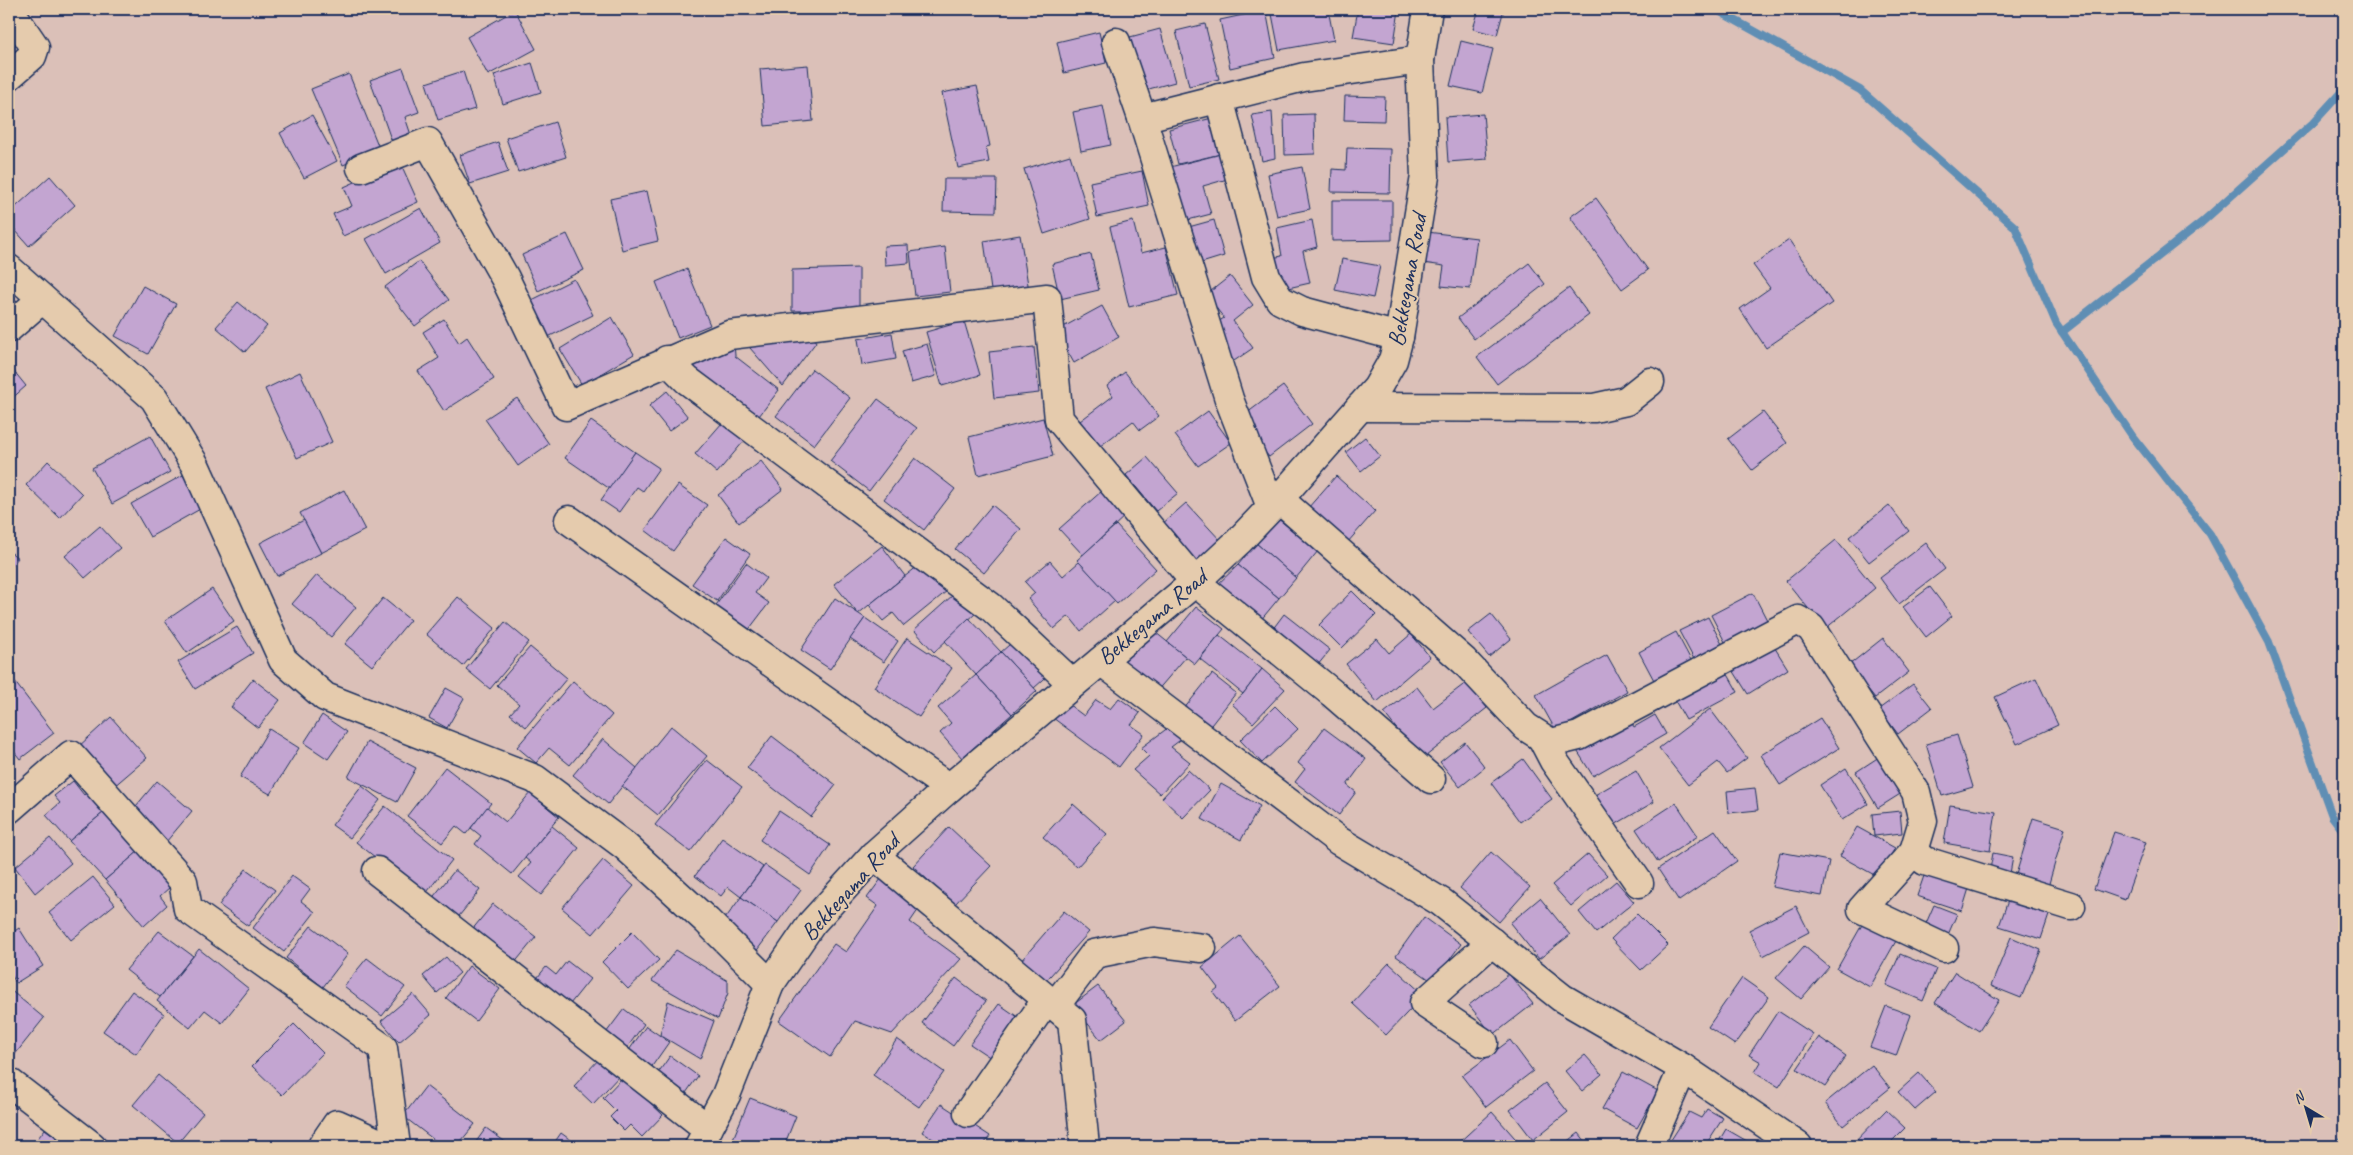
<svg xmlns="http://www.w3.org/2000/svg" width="2353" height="1155" viewBox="0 0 2353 1155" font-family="Caveat,sans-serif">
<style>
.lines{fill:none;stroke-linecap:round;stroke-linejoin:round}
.stream{stroke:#5f8eb4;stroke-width:8}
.building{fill:#c3a5d1;stroke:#1b2f5e}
.street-casing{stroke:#1b2f5e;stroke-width:31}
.street{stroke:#e5cbad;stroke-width:28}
.labels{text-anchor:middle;stroke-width:4;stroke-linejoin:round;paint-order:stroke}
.street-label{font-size:24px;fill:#1b2f5e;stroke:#e5cbad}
</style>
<rect width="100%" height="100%" fill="#dbc0b8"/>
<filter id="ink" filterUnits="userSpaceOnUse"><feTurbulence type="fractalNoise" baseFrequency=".02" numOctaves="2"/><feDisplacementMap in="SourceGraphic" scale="10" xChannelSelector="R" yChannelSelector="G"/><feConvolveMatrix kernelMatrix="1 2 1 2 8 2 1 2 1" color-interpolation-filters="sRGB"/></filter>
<g filter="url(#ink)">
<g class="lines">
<!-- stream -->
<g class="stream">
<path d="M1715,9L1860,90L2015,227L2056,323L2133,437L2210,534L2269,642L2332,816L2344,832"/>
<path d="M2062,332L2201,223L2313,123L2344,89"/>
<path d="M2336,1146L2344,1139"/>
</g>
</g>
<!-- building -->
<g class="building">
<path d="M1271,9H1328L1334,40L1279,50Z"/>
<path d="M1358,9L1399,10L1394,43L1353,37Z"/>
<path d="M1479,9H1504L1497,35L1473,29Z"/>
<path d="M515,10L536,49L488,75L467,37Z"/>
<path d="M1266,10L1275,58L1230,68L1220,20Z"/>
<path d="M1205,24L1219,79L1189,86L1176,31Z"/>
<path d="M1160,29L1175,82L1145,90L1130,37Z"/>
<path d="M1099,32L1106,63L1064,73L1057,42Z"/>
<path d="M1461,41L1493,49L1482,93L1450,86Z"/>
<path d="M532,63L541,92L503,104L494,75Z"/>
<path d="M808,65L813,121L765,126L760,69Z"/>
<path d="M403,68L419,112L405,117L411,135L392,142L370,80Z"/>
<path d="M463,71L475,109L438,120L426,83Z"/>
<path d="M349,74L380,150L343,165L311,89Z"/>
<path d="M977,86L990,146L986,147L989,162L958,168L942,93Z"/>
<path d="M1345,96L1385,97L1384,121L1344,120Z"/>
<path d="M1103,106L1111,145L1081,151L1073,112Z"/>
<path d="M1272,112L1275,158L1262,161L1252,115Z"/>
<path d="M1314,114L1315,154L1285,155L1284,115Z"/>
<path d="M1483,114L1487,159L1448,162L1445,117Z"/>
<path d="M312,115L337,161L304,178L280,133Z"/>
<path d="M1216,117L1225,153L1178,164L1169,129Z"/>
<path d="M555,122L566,157L518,172L506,138Z"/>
<path d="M498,142L508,172L470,184L460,155Z"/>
<path d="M1347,148L1391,149L1390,193L1331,192L1332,169L1346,170Z"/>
<path d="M1225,153L1231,178L1203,186L1211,214L1184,221L1170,167Z"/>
<path d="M1070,155L1090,219L1044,234L1024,169Z"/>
<path d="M400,162L418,202L343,236L333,214L352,206L344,187Z"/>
<path d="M1302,167L1310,209L1277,216L1268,174Z"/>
<path d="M1142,171L1149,206L1097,217L1090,182Z"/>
<path d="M50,176L75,205L29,246L9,223V213Z"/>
<path d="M944,179H997L996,212L943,211Z"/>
<path d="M647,191L658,241L622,250L610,199Z"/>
<path d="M1596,198L1648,270L1622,289L1570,217Z"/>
<path d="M1332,200H1392V240L1332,241Z"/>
<path d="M421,208L440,243L386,274L366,239Z"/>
<path d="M1214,220L1224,256L1195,265L1185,228Z"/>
<path d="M1312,220L1317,247L1303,251L1310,283L1279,290L1272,258L1282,256L1277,228Z"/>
<path d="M1133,221L1141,253L1166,247L1178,295L1129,307L1110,227Z"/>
<path d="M1427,232L1477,238L1470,289L1441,286L1444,266L1423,263Z"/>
<path d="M567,234L584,270L538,291L522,255Z"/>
<path d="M1020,235L1029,291L992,297L984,241Z"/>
<path d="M1789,240L1832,303L1766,348L1740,309L1770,288L1753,265Z"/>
<path d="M908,245L909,263L885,265L884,246Z"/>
<path d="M945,247L950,292L915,296L910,252Z"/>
<path d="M1091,254L1099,290L1060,299L1052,264Z"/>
<path d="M1342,259L1380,266L1373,298L1335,290Z"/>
<path d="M419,261L449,300L415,326L385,287Z"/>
<path d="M1529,263L1545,284L1474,339L1458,318Z"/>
<path d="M859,268V310L792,311V270Z"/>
<path d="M687,269L710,325L678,338L656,282Z"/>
<path d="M1230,276L1253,305L1233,321L1253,348L1234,361L1210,327L1224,318L1206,295Z"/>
<path d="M574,279L593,315L548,337L530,301Z"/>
<path d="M143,286L176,304L148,354L115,336Z"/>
<path d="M1569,288L1589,315L1497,384L1477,357Z"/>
<path d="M238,302L267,326L245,352L216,327Z"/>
<path d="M1102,306L1119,337L1074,363L1056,331Z"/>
<path d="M612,317L634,354L582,385L560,349Z"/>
<path d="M444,319L459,343L467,337L494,379L444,411L418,371L439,358L423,332Z"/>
<path d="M964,321L980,375L942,386L926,332Z"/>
<path d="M809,332L816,342L783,386L743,340Z"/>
<path d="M892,333L896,359L862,365L858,339Z"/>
<path d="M734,342L735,356L779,390L756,420L679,362Z"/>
<path d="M927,344L936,376L911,383L902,351Z"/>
<path d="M1034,347L1039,393L994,398L989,352Z"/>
<path d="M9,365L26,386L9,401Z"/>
<path d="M812,369L850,398L814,445L776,416Z"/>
<path d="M300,372L332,442L297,458L265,389Z"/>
<path d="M1125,372L1159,416L1140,430L1133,421L1095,450L1076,424L1113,396L1107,386Z"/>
<path d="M1283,386L1312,424L1269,457L1239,419Z"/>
<path d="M667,391L688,417L669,431L649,406Z"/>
<path d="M517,398L549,444L518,466L485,419Z"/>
<path d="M878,399L917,428L869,491L830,461Z"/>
<path d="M1208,411L1231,443L1198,466L1175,435Z"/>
<path d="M1763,412L1787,443L1752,470L1728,439Z"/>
<path d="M1043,418L1053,456L978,475L969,437Z"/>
<path d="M591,421L635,452L610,489L565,458Z"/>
<path d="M722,423L744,441L717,473L695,454Z"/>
<path d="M150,436L170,472L112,504L92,468Z"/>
<path d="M1365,437L1380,456L1361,471L1346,452Z"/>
<path d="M635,452L659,468L643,491L637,487L619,512L601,500Z"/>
<path d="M1147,457L1178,493L1156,511L1126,475Z"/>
<path d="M915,458L955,489L924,530L884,499Z"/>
<path d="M48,461L82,494L60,518L26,485Z"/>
<path d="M761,461L783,489L739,523L718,495Z"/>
<path d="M183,475L202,508L150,537L131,504Z"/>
<path d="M1336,476L1375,511L1347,543L1308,508Z"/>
<path d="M678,485L707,505L673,551L645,530Z"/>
<path d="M344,490L365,530L321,553L300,513Z"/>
<path d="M1103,490L1126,515L1083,555L1059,529Z"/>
<path d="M1186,503L1221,541L1195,564L1161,525Z"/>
<path d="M992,505L1021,529L984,573L955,549Z"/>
<path d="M1889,505L1909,531L1869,562L1849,537Z"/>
<path d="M1277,518L1318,551L1296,578L1256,543Z"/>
<path d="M304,520L321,553L277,576L260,543Z"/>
<path d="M1116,525L1156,569L1117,604L1077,560Z"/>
<path d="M100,526L120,548L85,578L65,556Z"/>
<path d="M726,537L750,554L717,601L692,584Z"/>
<path d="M1836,540L1875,588L1825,629L1786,581Z"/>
<path d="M1256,543L1296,578L1279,598L1238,565Z"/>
<path d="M1926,543L1945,569L1899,604L1880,578Z"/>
<path d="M882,546L905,576L858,614L834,584Z"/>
<path d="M9,551L18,558L9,569Z"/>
<path d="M1050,561L1063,576L1079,562L1115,601L1081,631L1069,616L1054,629L1028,599L1035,593L1025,582Z"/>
<path d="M923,562L947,591L904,626L893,613L883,621L869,605Z"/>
<path d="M746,563L766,578L755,593L769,603L747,632L714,608Z"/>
<path d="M1238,565L1279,598L1260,621L1216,586Z"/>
<path d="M317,575L356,607L331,637L292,604Z"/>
<path d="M1930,587L1952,616L1926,637L1903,607Z"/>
<path d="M212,589L234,621L187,653L165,621Z"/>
<path d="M1352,591L1376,615L1342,648L1319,625Z"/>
<path d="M1753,593L1768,622L1726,644L1711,615Z"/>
<path d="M953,595L976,613L934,652L914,630Z"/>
<path d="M458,597L495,628L463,666L426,634Z"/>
<path d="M383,598L410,620L372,666L345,644Z"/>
<path d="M835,598L865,618L830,669L801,650Z"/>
<path d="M1196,607L1224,629L1195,664L1167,642Z"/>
<path d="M1284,614L1330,650L1317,666L1272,630Z"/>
<path d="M1491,614L1511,639L1489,657L1468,632Z"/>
<path d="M1708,617L1724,648L1696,663L1679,631Z"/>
<path d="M865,618L898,641L884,662L850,639Z"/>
<path d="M969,618L1001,652L976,675L945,641Z"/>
<path d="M505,622L529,642L490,689L466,669Z"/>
<path d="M237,627L253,653L195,689L178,662Z"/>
<path d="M1155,632L1186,657L1156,692L1120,664Z"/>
<path d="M1676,632L1693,664L1656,684L1639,652Z"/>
<path d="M1411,634L1430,657L1377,702L1346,664L1377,639L1389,653Z"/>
<path d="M1219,635L1262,669L1243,694L1200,659Z"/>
<path d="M907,638L952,668L919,717L874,687Z"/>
<path d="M1017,638L1052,672L1034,688L1001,652Z"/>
<path d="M1883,638L1909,672L1875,698L1849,665Z"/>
<path d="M1773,645L1788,669L1748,694L1733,670Z"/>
<path d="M530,647L567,678L526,727L510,714L519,704L497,685Z"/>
<path d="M1001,652L1037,691L1012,714L976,675Z"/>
<path d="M1607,655L1627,691L1556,731L1536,695Z"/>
<path d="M1262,669L1285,689L1253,723L1232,704L1243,694Z"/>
<path d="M1726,671L1738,692L1686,720L1674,699Z"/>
<path d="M1212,674L1236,693L1208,729L1183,710Z"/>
<path d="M976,675L1012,714L962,758L940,733L951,723L938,708Z"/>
<path d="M2036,678L2058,725L2017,744L1995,697Z"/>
<path d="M253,679L280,700L258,728L231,707Z"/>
<path d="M14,681L54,733L20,759L9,745V685Z"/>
<path d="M573,681L612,715L570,765L549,748L536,763L517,747Z"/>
<path d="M1467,682L1487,708L1421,760L1384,713L1417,687L1433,708Z"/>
<path d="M1913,684L1932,708L1898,734L1879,709Z"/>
<path d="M446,688L464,698L447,728L429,718Z"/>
<path d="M1119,698L1140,713L1131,725L1144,734L1119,767L1053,718L1068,704L1084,716L1096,700L1110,709Z"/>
<path d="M1275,706L1298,729L1262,763L1240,740Z"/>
<path d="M1710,709L1747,758L1727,773L1718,762L1688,785L1659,748Z"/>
<path d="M322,715L347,732L328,759L304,743Z"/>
<path d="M1655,715L1666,734L1593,776L1576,749L1629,718L1634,727Z"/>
<path d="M111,717L147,758L113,787L78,747Z"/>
<path d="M1820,718L1839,748L1780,785L1761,755Z"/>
<path d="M1173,724L1183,738L1171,747L1190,762L1160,794L1133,770L1149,756L1141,748Z"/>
<path d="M671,726L707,756L658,815L622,786Z"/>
<path d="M1324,728L1366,759L1347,785L1356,792L1339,815L1295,782L1305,769L1298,763Z"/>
<path d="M269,729L299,748L270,794L240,777Z"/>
<path d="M1957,735L1973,787L1942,796L1926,744Z"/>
<path d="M772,736L836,785L811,817L747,768Z"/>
<path d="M603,739L637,768L608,804L573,775Z"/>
<path d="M367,742L416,768L397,802L348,777Z"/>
<path d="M1465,742L1485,767L1460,787L1440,762Z"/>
<path d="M1882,755L1905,791L1878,808L1856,772Z"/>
<path d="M1523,759L1552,799L1520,822L1491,783Z"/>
<path d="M707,760L742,787L690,852L655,825Z"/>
<path d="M445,767L491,803L466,834L456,826L442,843L407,816Z"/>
<path d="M1846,768L1868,804L1842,820L1820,785Z"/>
<path d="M1188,770L1210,790L1183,818L1162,798Z"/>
<path d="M1636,771L1654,802L1611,827L1593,796Z"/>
<path d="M73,781L84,795L92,788L109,808L69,841L46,815L60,803L54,796Z"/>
<path d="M157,781L192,811L166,842L131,812Z"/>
<path d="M1221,784L1260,806L1241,840L1202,819Z"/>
<path d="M362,786L380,800L350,838L332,825Z"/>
<path d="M1755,788L1758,810L1729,813L1727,791Z"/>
<path d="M530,793L559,817L512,874L475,844L481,836L471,828L487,807L506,822Z"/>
<path d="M1676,803L1698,836L1658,862L1636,829Z"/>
<path d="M1073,804L1107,834L1077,867L1043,837Z"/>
<path d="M1950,805L1996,812L1990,851L1944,843Z"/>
<path d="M385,806L452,860L424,896L356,842Z"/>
<path d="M109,808L139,851L105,880L69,841Z"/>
<path d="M779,811L830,845L810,875L760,840Z"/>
<path d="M1900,811L1902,833L1874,836L1872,814Z"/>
<path d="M2033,818L2065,828L2048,887L2015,878Z"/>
<path d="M552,826L579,848L541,895L519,877L531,863L525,858Z"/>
<path d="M949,827L991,866L954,905L913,866Z"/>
<path d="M1857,827L1895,848L1878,877L1840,856Z"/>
<path d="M1715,830L1737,861L1679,901L1658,869Z"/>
<path d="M2114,832L2146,842L2125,900L2094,889Z"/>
<path d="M50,838L71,863L35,893L15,867Z"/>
<path d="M722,838L763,867L741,897L728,887L721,896L695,876Z"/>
<path d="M139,851L170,887L160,896L167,905L144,926L105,880Z"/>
<path d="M1491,852L1530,887L1499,922L1460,888Z"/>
<path d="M1780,852L1829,861L1822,896L1772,887Z"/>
<path d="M1993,853L2013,857L2009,879L1989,875Z"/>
<path d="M1588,854L1607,875L1571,906L1552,885Z"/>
<path d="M603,860L634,886L593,934L562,908Z"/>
<path d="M765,865L801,890L778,922L741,897Z"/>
<path d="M246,869L275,890L248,926L219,905Z"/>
<path d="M455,870L480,890L455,921L430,901Z"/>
<path d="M1926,870L1970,885L1962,911L1917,896Z"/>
<path d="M884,875L923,903L910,922L961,959L892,1034L855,1021L830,1057L779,1021L834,944L846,952L878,906L867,898Z"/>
<path d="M292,876L310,889L301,901L315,912L284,952L253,928Z"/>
<path d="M93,877L115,904L71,940L49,913Z"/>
<path d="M1616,881L1634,902L1596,933L1579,912Z"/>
<path d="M2010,895L2051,909L2041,939L1999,926Z"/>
<path d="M741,897L778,922L755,953L725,919Z"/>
<path d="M1540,898L1570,935L1539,959L1510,923Z"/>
<path d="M493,904L536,937L513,965L471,931Z"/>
<path d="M1934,905L1957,914L1947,937L1924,928Z"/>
<path d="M1796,906L1809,932L1763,956L1749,930Z"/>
<path d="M1064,911L1089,932L1043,984L1019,963Z"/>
<path d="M1637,914L1668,945L1641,970L1611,939Z"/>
<path d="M1424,917L1461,944L1433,982L1396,956Z"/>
<path d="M1863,923L1896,941L1870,987L1837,969Z"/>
<path d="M311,926L348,954L323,987L286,958Z"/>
<path d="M19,928L43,966L16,983L9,971V935Z"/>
<path d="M159,931L193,956L160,997L126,970Z"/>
<path d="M632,932L659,960L628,989L602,962Z"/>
<path d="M1240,936L1280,986L1235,1021L1213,992L1218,988L1202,967Z"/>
<path d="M2011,937L2041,950L2021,998L1991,986Z"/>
<path d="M1804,946L1829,967L1801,999L1776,978Z"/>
<path d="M199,949L249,989L222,1023L205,1010L190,1028L157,1001Z"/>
<path d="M676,950L728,981V993L718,1019L652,981Z"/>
<path d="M1900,954L1936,969L1923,1001L1886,985Z"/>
<path d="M446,957L460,973L437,993L423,976Z"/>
<path d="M367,958L405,987L382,1016L344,986Z"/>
<path d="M567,961L590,979L566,1009L533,983L546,967L556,975Z"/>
<path d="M1389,963L1424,995L1386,1035L1352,1003Z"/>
<path d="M469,966L500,989L476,1021L446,998Z"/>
<path d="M1955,972L1999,1000L1979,1031L1935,1003Z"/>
<path d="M1509,974L1533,1004L1493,1035L1469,1005Z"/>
<path d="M956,978L986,1001L953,1046L922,1023Z"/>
<path d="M1742,978L1769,997L1735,1045L1708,1027Z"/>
<path d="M1098,986L1126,1021L1101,1040L1073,1005Z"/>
<path d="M9,989L44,1018L9,1062Z"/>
<path d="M132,991L164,1014L136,1054L103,1031Z"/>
<path d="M413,994L431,1015L399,1042L381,1021Z"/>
<path d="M668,1001L714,1021L700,1059L660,1035Z"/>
<path d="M999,1004L1025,1022L997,1062L970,1044Z"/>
<path d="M1886,1006L1911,1015L1896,1056L1870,1047Z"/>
<path d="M624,1009L644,1024L624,1052L603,1037Z"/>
<path d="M1778,1011L1813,1034L1779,1087L1755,1072L1761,1062L1749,1055Z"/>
<path d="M294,1024L323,1053L282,1095L252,1066Z"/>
<path d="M646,1026L669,1042L648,1072L625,1056Z"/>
<path d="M1819,1037L1846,1056L1825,1087L1797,1069Z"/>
<path d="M897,1039L944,1072L919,1107L873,1075Z"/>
<path d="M1510,1040L1533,1071L1486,1107L1462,1076Z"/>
<path d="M1585,1055L1602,1074L1582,1091L1565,1071Z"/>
<path d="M670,1056L698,1076L681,1100L653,1080Z"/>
<path d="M600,1058L620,1075L593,1104L574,1086Z"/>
<path d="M1872,1065L1890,1088L1843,1126L1825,1103Z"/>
<path d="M1623,1072L1658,1091L1637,1128L1602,1109Z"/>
<path d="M1919,1073L1936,1092L1915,1110L1898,1092Z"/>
<path d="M158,1075L203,1113L178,1143L133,1105Z"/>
<path d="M623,1077L663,1115L642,1137L630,1125L624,1131L610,1117L616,1111L603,1098Z"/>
<path d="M1545,1083L1568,1112L1533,1140L1510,1110Z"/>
<path d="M426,1086L475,1124L457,1146H442L403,1116Z"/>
<path d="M750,1098L796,1116L784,1146H730Z"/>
<path d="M941,1104L990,1136L983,1146H944L922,1132Z"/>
<path d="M1707,1109L1723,1118L1705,1146H1667L1689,1112L1701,1118Z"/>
<path d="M1886,1110L1905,1128L1892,1141L1896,1145L1851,1146Z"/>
<path d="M1492,1112L1522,1146H1455Z"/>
<path d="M486,1128L511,1146H473Z"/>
<path d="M45,1129L68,1146H32Z"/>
<path d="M1726,1129L1752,1144L1751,1146H1716Z"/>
<path d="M561,1133L579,1146H552Z"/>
<path d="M1579,1133L1589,1146H1562Z"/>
</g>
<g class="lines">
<defs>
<g id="street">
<path d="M9,9L35,47L32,56L9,76"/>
<path d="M1116,42L1142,118L1229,399L1271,507"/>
<path d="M1219,98L1266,277L1280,300L1302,311L1399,337"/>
<path d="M1142,118L1304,77L1420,60"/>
<path d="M361,168L428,142L505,278L566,406L729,335L1047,298L1059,419L1195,582L1332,693L1431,779"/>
<path d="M9,269L154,398L195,465L283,660L325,697L535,779L625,846L707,921L770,984"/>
<path d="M9,328L42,299"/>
<path d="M667,360L687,380L991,607L1073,684"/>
<path d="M1360,407L1594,408L1626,401L1650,382"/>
<path d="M1279,499L1464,661L1526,727L1551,743L1579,736L1798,620L1811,628L1916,792L1923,821L1914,851L1925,861L2071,906"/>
<path d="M569,520L949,788"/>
<path d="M1101,661L1339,841L1441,902L1562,998L1683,1068L1649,1146"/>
<path d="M1542,738L1554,761L1639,883"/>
<path d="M9,809L71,755L183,881L188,909L383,1048L396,1146"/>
<path d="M1914,851L1862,909L1944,948"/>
<path d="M874,855L1072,1020L1085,1146"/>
<path d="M377,871L708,1129"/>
<path d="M1055,1006L1094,954L1154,942L1202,948"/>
<path d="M1484,1043L1424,1003L1492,942"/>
<path d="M1683,1068L1798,1146"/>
<path d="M9,1082L92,1146"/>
<path d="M968,1113L1047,999"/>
<path d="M322,1146L337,1124L386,1146"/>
<path d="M699,1146L726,1095L770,984L812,923L874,855L949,788L1195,582L1239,541L1279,499L1377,388L1393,360L1399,337L1425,176L1420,60L1428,9"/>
</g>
</defs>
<!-- street casing -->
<use href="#street" class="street-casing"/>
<!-- street -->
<use href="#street" class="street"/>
</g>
</g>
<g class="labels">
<!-- street labels -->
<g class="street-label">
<text transform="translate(1407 280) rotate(-80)" y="8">Bekkegama Road</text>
<text transform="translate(1152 617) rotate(-40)" y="8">Bekkegama Road</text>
<text transform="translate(850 887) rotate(-48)" y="8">Bekkegama Road</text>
</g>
</g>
<!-- margin -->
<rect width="2353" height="1155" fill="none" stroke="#e5cbad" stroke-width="30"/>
<rect x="15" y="15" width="2323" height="1125" fill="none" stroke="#1b2f5e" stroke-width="2" filter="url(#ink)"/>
<!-- north arrow -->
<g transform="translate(2306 1108) rotate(322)" stroke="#e5cbad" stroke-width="4" paint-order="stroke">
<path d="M0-4L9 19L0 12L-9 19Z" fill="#1b2f5e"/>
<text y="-8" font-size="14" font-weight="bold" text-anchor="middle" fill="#1b2f5e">N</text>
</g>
</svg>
